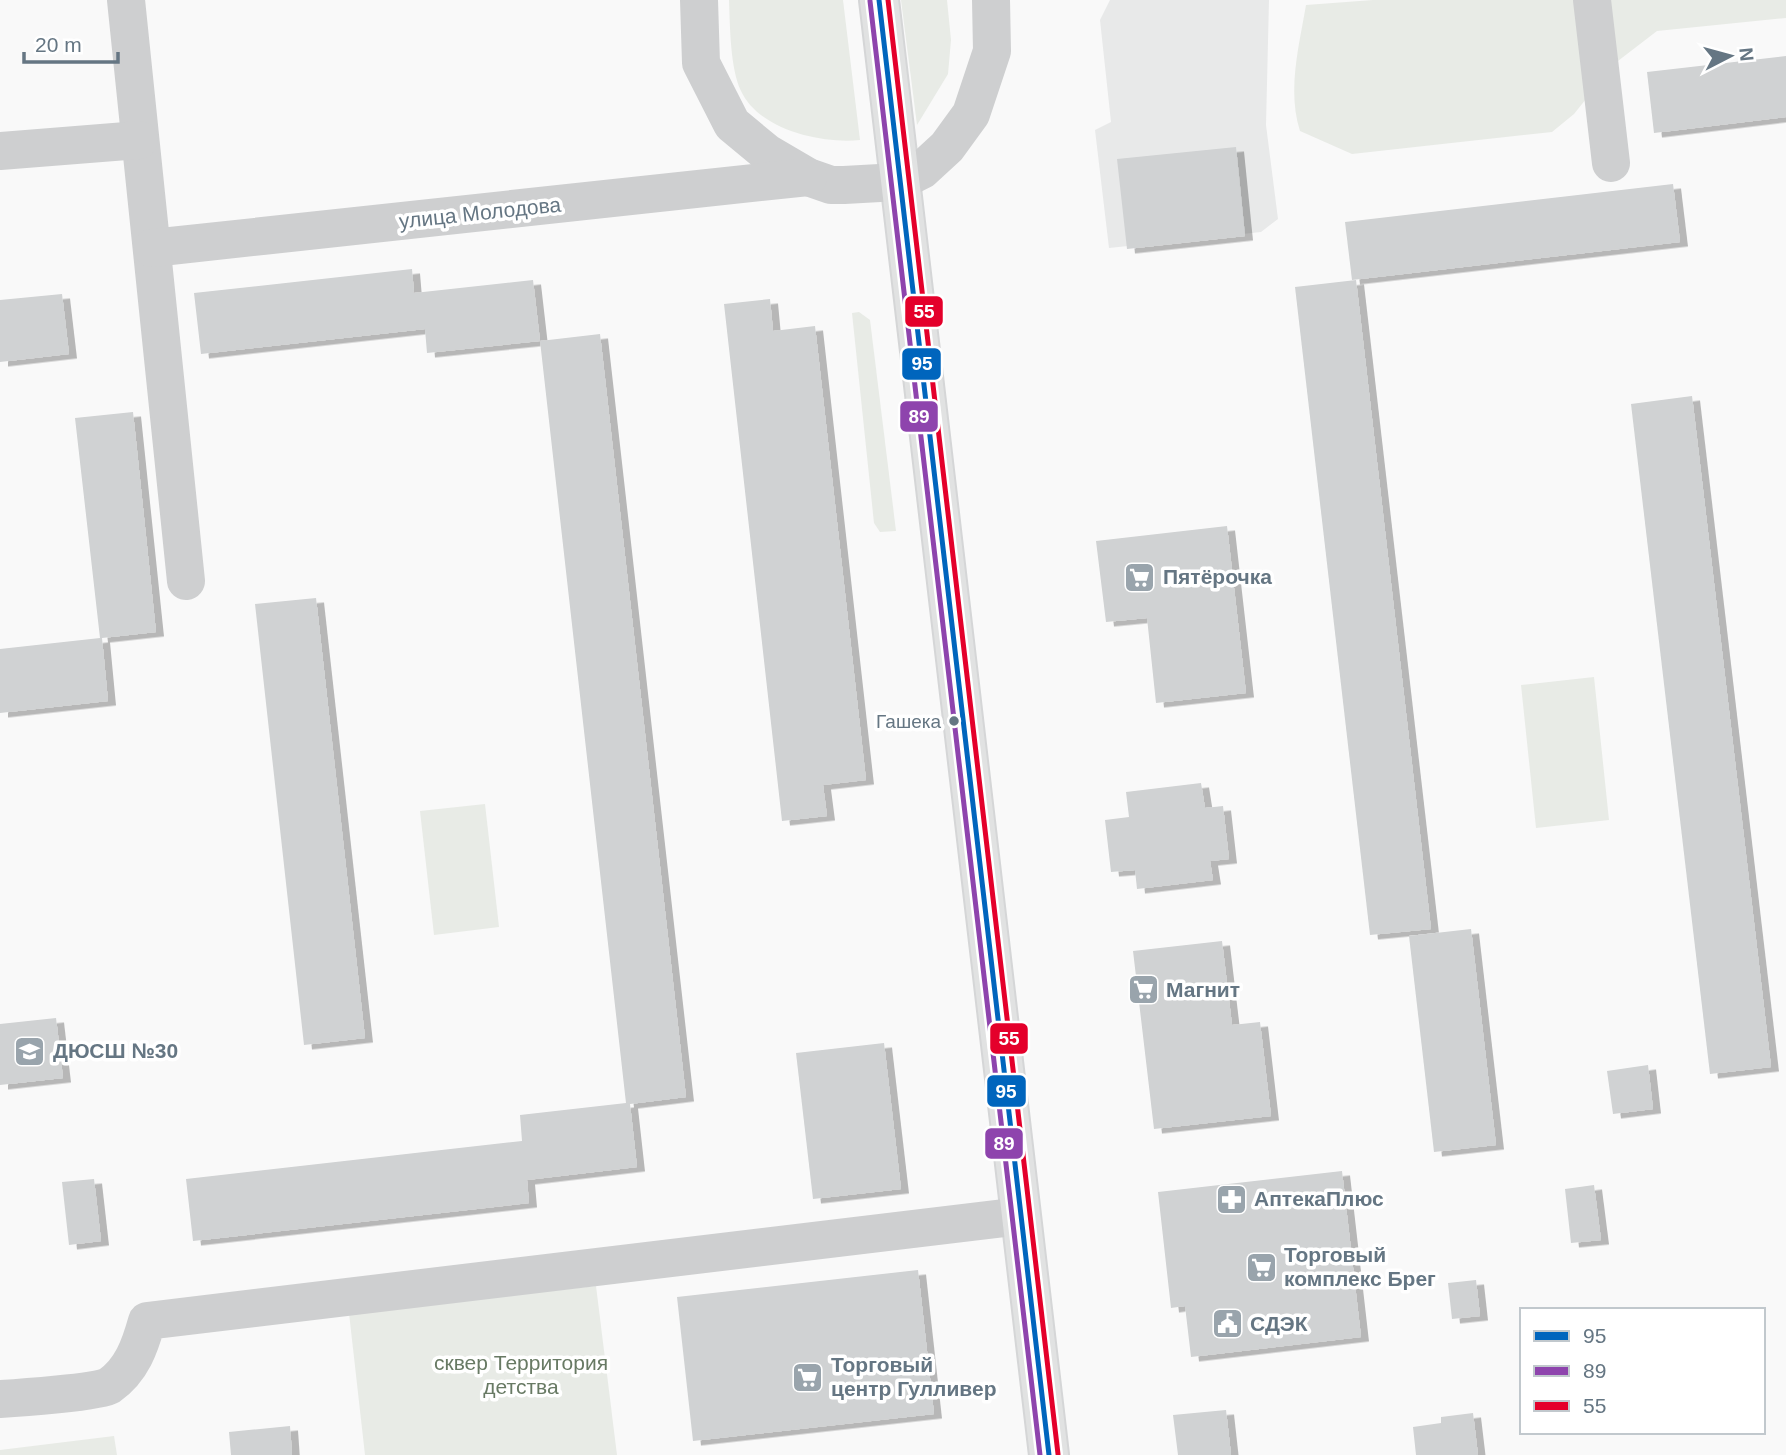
<svg xmlns="http://www.w3.org/2000/svg" width="1786" height="1455" viewBox="0 0 1786 1455" font-family="Arial,sans-serif">
<style>
.built{fill:#e8e9e9}
.green{fill:#e8ebe6}
.building{fill:#d0d2d3;filter:url(#shadow)}
.lines{fill:none;stroke-linecap:round;stroke-linejoin:round}
.major-casing{stroke:#d5d6d7;stroke-width:42}
.minor{stroke:#cecfd0;stroke-width:38}
.major{stroke:#e1e2e2;stroke-width:38}
.bus-1-casing{stroke:#fff;stroke-width:10}
.bus-2-casing{stroke:#fff;stroke-width:10}
.bus-3-casing{stroke:#fff;stroke-width:10}
.bus-1{stroke:#0065bd;stroke-width:5}
.bus-2{stroke:#8e44ad;stroke-width:5}
.bus-3{stroke:#e4002b;stroke-width:5}
.bus-dot{fill:#657683;stroke:#fff;stroke-width:2.5}
.labels{text-anchor:middle;stroke-width:7;stroke-linejoin:round;paint-order:stroke}
.bus-label{font-size:19px;fill:#657683;stroke:#fff;text-anchor:end}
.street-label{font-size:21px;fill:#657683;stroke:#fff}
.poi-label{font-size:21px;font-weight:bold;fill:#657683;stroke:#fff;text-anchor:start}
.park-label{font-size:21px;fill:#687a64;stroke:#fff}
.line-badge{stroke:#fff;stroke-width:2.5}
.badge-label{font-size:19px;text-anchor:middle;font-weight:bold;fill:#fff}
</style>
<defs>
<filter id="shadow"><feDropShadow dx="8" dy="4.5" stdDeviation="0" flood-color="#0004"/></filter>
</defs>
<rect width="100%" height="100%" fill="#f9f9f9"/>
<!-- built -->
<path class="built" d="M1110,0H1269L1266,125L1278,219L1261,232L1109,248L1095,130L1111,122L1100,20Z"/>
<!-- green -->
<g class="green">
<path d="M729,0H843L860,140C822,144 759,130 741,91C730,68 730,25 729,0Z"/>
<path d="M901,0H947L951,40L948,74L917,125Z"/>
<path d="M1373,0H1786V18L1657,31L1614,64L1574,114L1552,132L1352,154L1300,131C1287,91 1299,46 1306,5Z"/>
<path d="M859,312L870,320L896,531L880,532L874,523L852,313Z"/>
<path d="M1594,677L1609,820L1536,828L1521,685Z"/>
<path d="M485,804L499,927L434,935L420,811Z"/>
<path d="M596,1286L617,1455H365L349,1313Z"/>
<path d="M114,1436L117,1455H0V1450Z"/>
</g>
<!-- building -->
<g class="building">
<path d="M1786,56V117L1654,133L1647,72Z"/>
<path d="M1236,147L1245,236L1127,249L1117,159Z"/>
<path d="M1673,184L1680,242L1352,280L1345,222Z"/>
<path d="M412,269L414,293L533,280L540,341L427,353L425,329L201,354L194,293Z"/>
<path d="M1356,280L1431,929L1370,935L1295,287Z"/>
<path d="M62,294L69,354L0,362V300Z"/>
<path d="M770,299L773,331L815,326L866,780L823,785L827,816L782,821L724,304Z"/>
<path d="M600,334L686,1097L630,1104L637,1167L527,1180L529,1203L193,1241L186,1179L522,1141L520,1115L626,1103L540,341Z"/>
<path d="M1692,396L1771,1067L1710,1074L1631,404Z"/>
<path d="M133,412L156,632L102,638L108,701L0,713V649L100,638L75,418Z"/>
<path d="M1227,526L1246,693L1156,703L1147,618L1106,622L1096,541Z"/>
<path d="M316,598L365,1038L304,1045L255,604Z"/>
<path d="M1201,783L1205,808L1223,806L1229,859L1210,861L1213,880L1137,889L1135,870L1111,872L1105,820L1129,817L1126,792Z"/>
<path d="M1471,929L1496,1145L1434,1152L1409,936Z"/>
<path d="M1222,941L1232,1025L1260,1022L1271,1116L1154,1129L1133,951Z"/>
<path d="M56,1018L63,1078L0,1085V1024Z"/>
<path d="M884,1043L901,1189L813,1199L796,1053Z"/>
<path d="M1648,1065L1653,1109L1613,1114L1607,1071Z"/>
<path d="M1342,1171L1361,1337L1191,1357L1185,1306L1171,1308L1158,1192Z"/>
<path d="M94,1179L101,1241L69,1245L62,1182Z"/>
<path d="M1594,1185L1601,1240L1571,1243L1565,1189Z"/>
<path d="M918,1270L934,1414L693,1441L677,1297Z"/>
<path d="M1476,1280L1480,1316L1452,1319L1448,1283Z"/>
<path d="M1226,1410L1231,1455H1178L1173,1415Z"/>
<path d="M1473,1413L1478,1455H1416L1413,1427L1441,1423V1417Z"/>
<path d="M290,1426L292,1455H231L229,1432Z"/>
</g>
<g class="lines">
<defs>
<path id="major" d="M879,0L1049,1455"/>
</defs>
<!-- major casing -->
<use href="#major" class="major-casing"/>
<!-- minor -->
<g class="minor">
<path d="M126,0L186,581"/>
<path d="M699,0L701,63L732,124L767,153L808,177L831,185H844L898,182L922,170L947,147L971,114L992,51L991,0"/>
<path d="M1592,0L1611,163"/>
<path d="M0,151L139,140"/>
<path d="M152,248L808,177"/>
<path d="M0,1399C17,1398 100,1392 109,1386C132,1370 140,1346 147,1321L1021,1216"/>
</g>
<!-- major -->
<use href="#major" class="major"/>
<defs>
<path id="bus-1" d="M879,0L1049,1455"/>
<path id="bus-2" d="M870,1L1040,1455"/>
<path id="bus-3" d="M888,0L1058,1454"/>
</defs>
<!-- bus-1 casing -->
<use href="#bus-1" class="bus-1-casing"/>
<!-- bus-2 casing -->
<use href="#bus-2" class="bus-2-casing"/>
<!-- bus-3 casing -->
<use href="#bus-3" class="bus-3-casing"/>
<!-- bus-1 -->
<use href="#bus-1" class="bus-1"/>
<!-- bus-2 -->
<use href="#bus-2" class="bus-2"/>
<!-- bus-3 -->
<use href="#bus-3" class="bus-3"/>
</g>
<!-- icons -->
<defs>
<symbol id="supermarket-square" viewBox="-11 -11 22 22"><rect x="-9" y="-9" width="18" height="18" rx="4" fill="#99a4ac" stroke="#fff"/><path d="M-6-5.5h2.5l.6 2H6L4.5 2H-2.5L-4.4-4H-6ZM-1.5 3.2a1.3 1.3 0 1 0 .1 0ZM3 3.2a1.3 1.3 0 1 0 .1 0Z" fill="#fff"/></symbol>
<symbol id="school-square" viewBox="-11 -11 22 22"><rect x="-9" y="-9" width="18" height="18" rx="4" fill="#99a4ac" stroke="#fff"/><path d="M0-5L7-2L0 1L-7-2ZM-4 1L0 2.5L4 1V4Q0 6-4 4Z" fill="#fff"/></symbol>
<symbol id="pharmacy-square" viewBox="-11 -11 22 22"><rect x="-9" y="-9" width="18" height="18" rx="4" fill="#99a4ac" stroke="#fff"/><path d="M-2-6h4v4h4v4h-4v4h-4v-4h-4v-4h4Z" fill="#fff"/></symbol>
<symbol id="civic-square" viewBox="-11 -11 22 22"><rect x="-9" y="-9" width="18" height="18" rx="4" fill="#99a4ac" stroke="#fff"/><path d="M-.6-6.5H3V-4.5H.6V-3L4-1V1h2V6H-6V1h2V-1L-.6-3ZM-1.2 2.5V6h2.4V2.5Z" fill="#fff"/></symbol>
</defs>
<g fill-rule="evenodd">
<use href="#supermarket-square" x="1122" y="560" width="35" height="35"/>
<use href="#supermarket-square" x="1126" y="972" width="35" height="35"/>
<use href="#school-square" x="12" y="1034" width="35" height="35"/>
<use href="#pharmacy-square" x="1214" y="1182" width="35" height="35"/>
<use href="#supermarket-square" x="1244" y="1250" width="35" height="35"/>
<use href="#civic-square" x="1210" y="1306" width="35" height="35"/>
<use href="#supermarket-square" x="790" y="1360" width="35" height="35"/>
</g>
<!-- markers -->
<circle class="bus-dot" cx="954" cy="721" r="6"/>
<g class="labels">
<!-- bus labels -->
<g class="bus-label">
<text x="941" y="728">Гашека</text>
</g>
<!-- street labels -->
<g class="street-label">
<text transform="translate(480 213) rotate(-6)" y="7">улица Молодова</text>
</g>
<!-- poi labels -->
<g class="poi-label">
<text x="1163" y="584">Пятёрочка</text>
<text x="1166" y="997">Магнит</text>
<text x="53" y="1058">ДЮСШ №30</text>
<text x="1254" y="1206">АптекаПлюс</text>
<text x="1284" y="1262">Торговый<tspan x="1284" dy="24">комплекс Брег</tspan></text>
<text x="1250" y="1331">СДЭК</text>
<text x="831" y="1372">Торговый<tspan x="831" dy="24">центр Гулливер</tspan></text>
</g>
<!-- park labels -->
<g class="park-label">
<text x="521" y="1370">сквер Территория<tspan x="521" dy="24">детства</tspan></text>
</g>
</g>
<g class="line-badge">
<rect x="904" y="295" width="40" height="33" rx="7" fill="#e4002b"/>
<rect x="901" y="347" width="41" height="34" rx="7" fill="#0065bd"/>
<rect x="899" y="400" width="40" height="33" rx="7" fill="#8e44ad"/>
<rect x="989" y="1022" width="40" height="33" rx="7" fill="#e4002b"/>
<rect x="986" y="1074" width="41" height="34" rx="7" fill="#0065bd"/>
<rect x="984" y="1127" width="40" height="33" rx="7" fill="#8e44ad"/>
</g>
<g class="badge-label">
<text x="924" y="318">55</text>
<text x="922" y="370">95</text>
<text x="919" y="423">89</text>
<text x="1009" y="1045">55</text>
<text x="1006" y="1098">95</text>
<text x="1004" y="1150">89</text>
</g>
<!-- legend -->
<rect x="1520" y="1308" width="245" height="126" fill="#ffffff" stroke="#c1c8cd" stroke-width="2"/>
<rect x="1534" y="1331" width="35" height="10" fill="#0065bd" stroke="#c1c8cd" stroke-width="2"/>
<text x="1583" y="1343" font-size="21" fill="#657683">95</text>
<rect x="1534" y="1366" width="35" height="10" fill="#8e44ad" stroke="#c1c8cd" stroke-width="2"/>
<text x="1583" y="1378" font-size="21" fill="#657683">89</text>
<rect x="1534" y="1401" width="35" height="10" fill="#e4002b" stroke="#c1c8cd" stroke-width="2"/>
<text x="1583" y="1413" font-size="21" fill="#657683">55</text>
<!-- north arrow -->
<g transform="translate(1730 56) rotate(84)" stroke="#ffffff" stroke-width="5" paint-order="stroke">
<path d="M0-5L12 26L0 18L-12 26Z" fill="#657683"/>
<text y="-10" font-size="19" font-weight="bold" text-anchor="middle" fill="#657683">N</text>
</g>
<!-- scale -->
<path d="M24 52v10h94v-10" fill="none" stroke="#657683" stroke-width="3.5"/>
<text x="35" y="52" font-size="21" fill="#657683" stroke="#ffffff" stroke-width="5" paint-order="stroke">20 m</text>
</svg>
